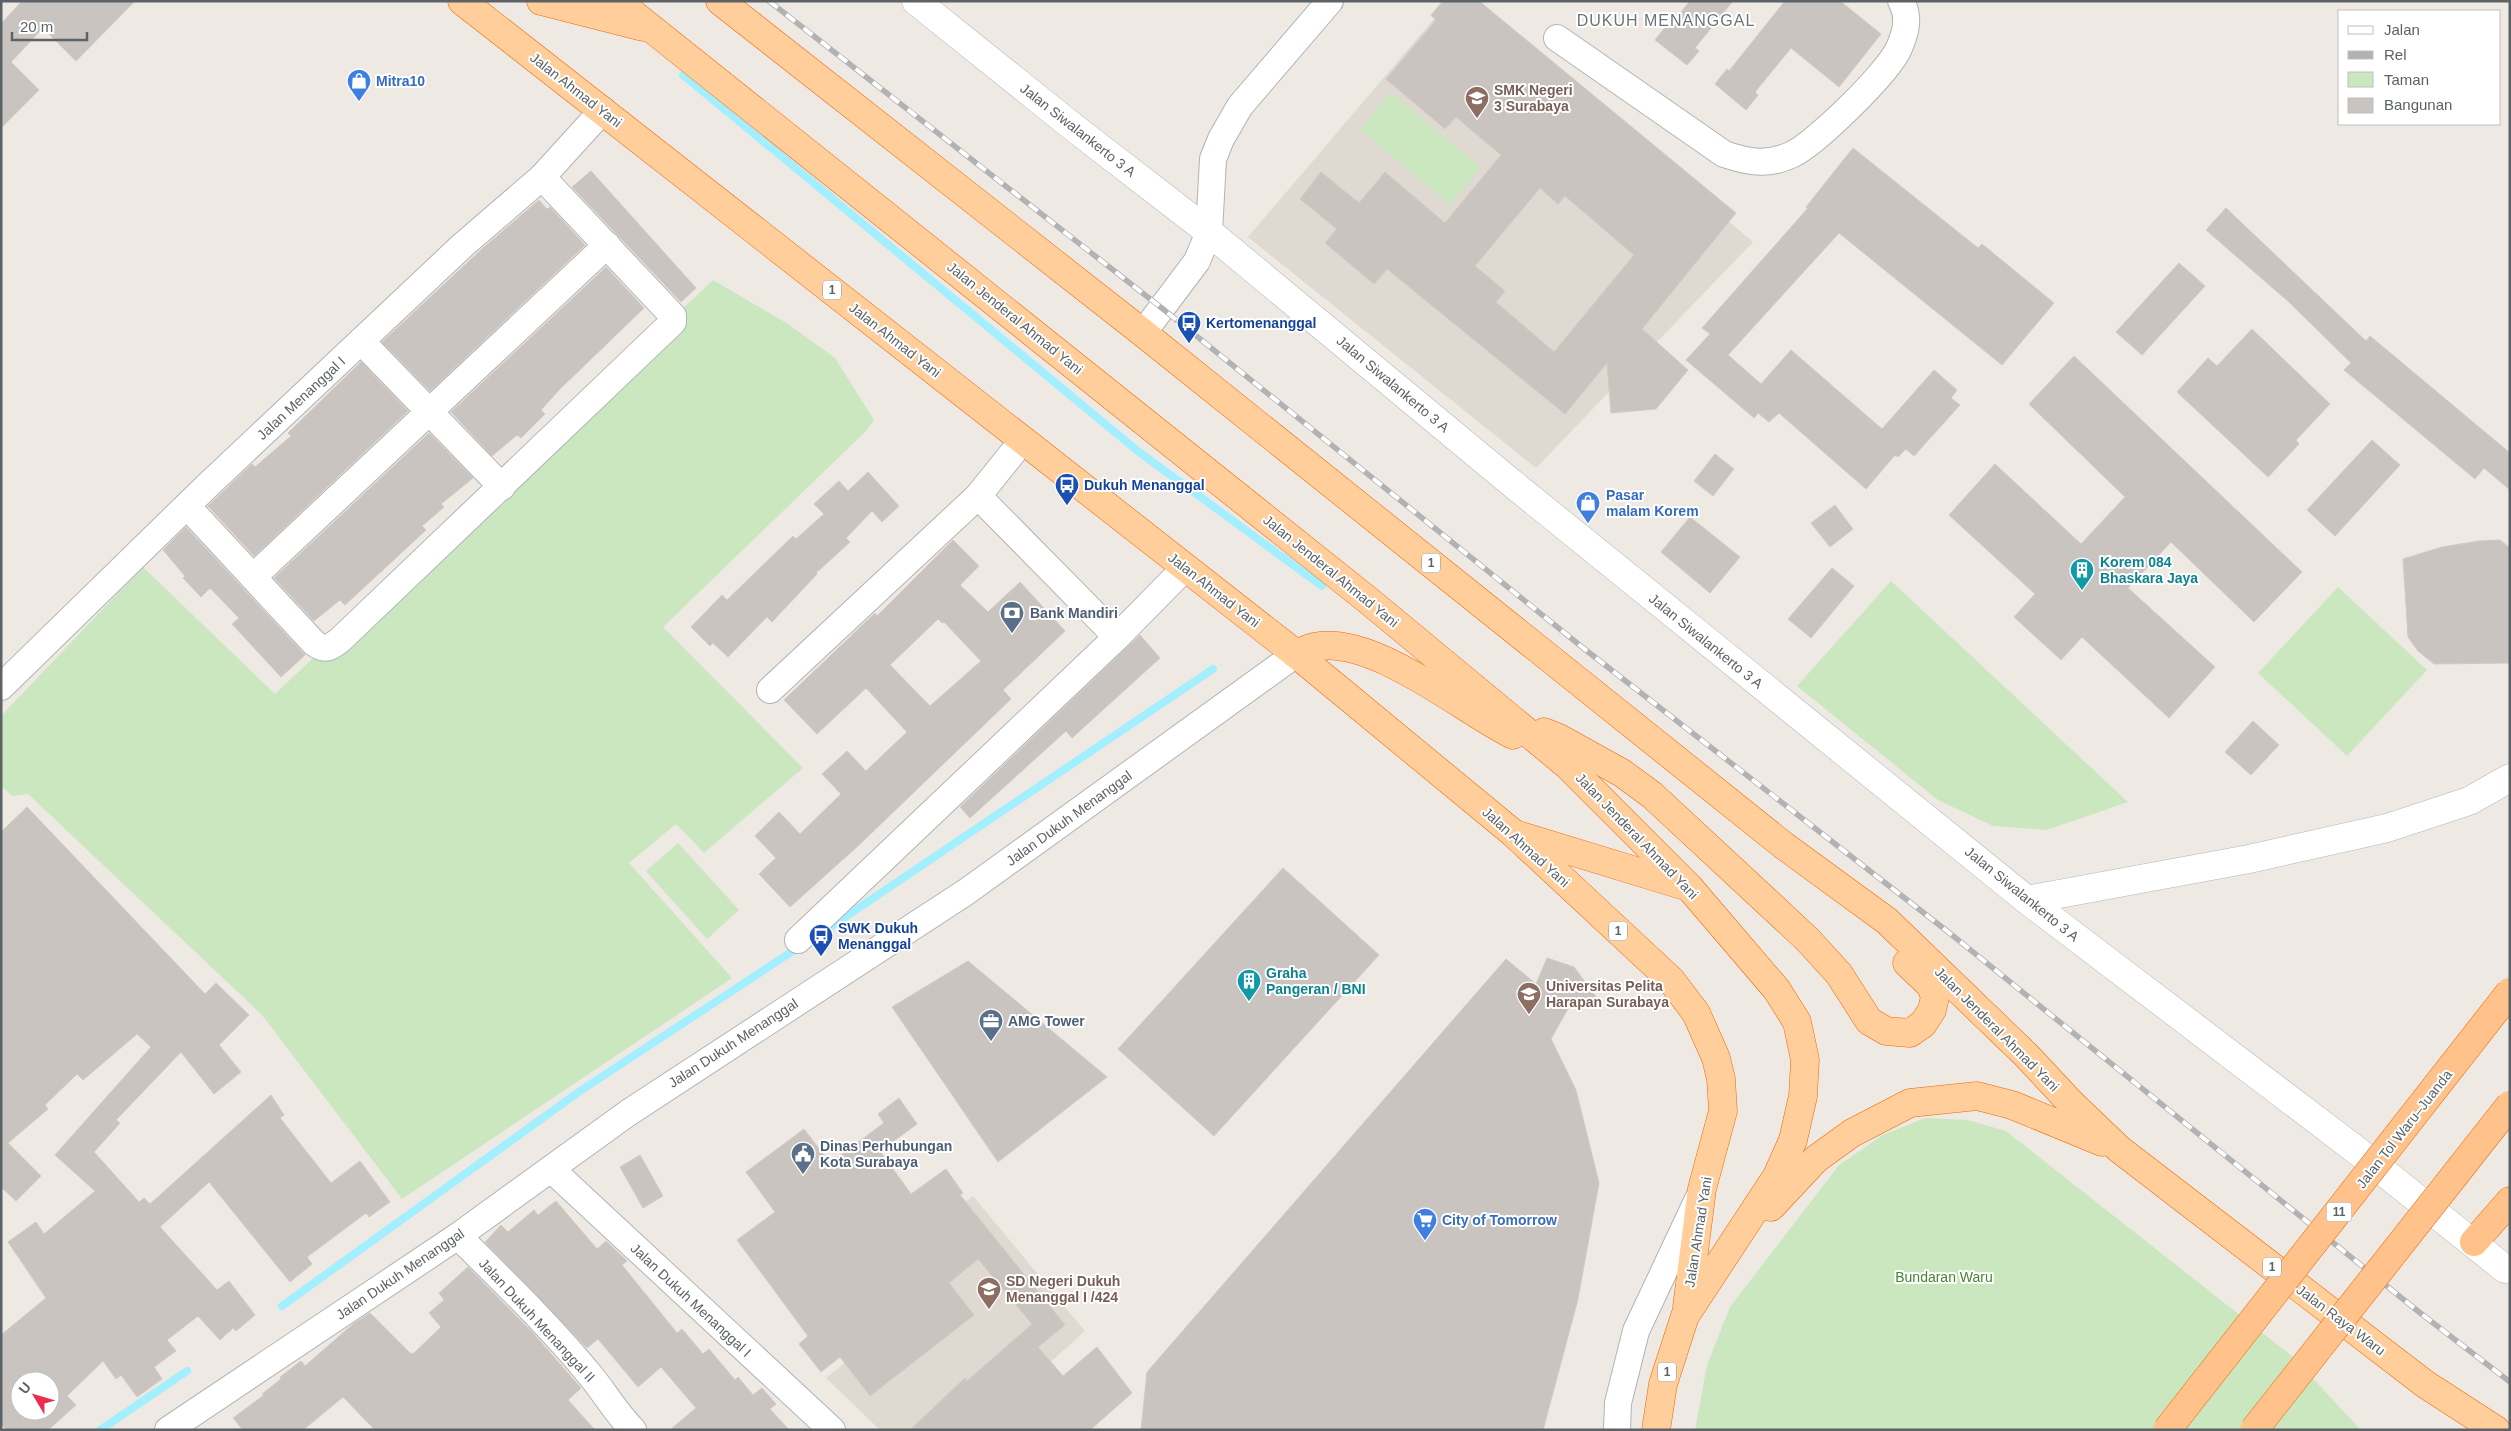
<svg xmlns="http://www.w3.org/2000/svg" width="2511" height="1431" viewBox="0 0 2511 1431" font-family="Helvetica,sans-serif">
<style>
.education{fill:#dfd9d2}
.green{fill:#cae7c0}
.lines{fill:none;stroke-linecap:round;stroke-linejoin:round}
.stream{stroke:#a3efff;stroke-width:8}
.building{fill:#cac4c1;stroke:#d4c9c2;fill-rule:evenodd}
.minor-casing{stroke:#afb4b7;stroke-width:28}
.secondary-casing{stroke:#b0b6b9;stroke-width:29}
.trunk-casing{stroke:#f26600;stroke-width:29}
.motorway-casing{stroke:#f26600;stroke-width:29}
.minor{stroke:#fff;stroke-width:26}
.secondary{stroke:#fff;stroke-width:28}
.trunk{stroke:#ffce9a;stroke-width:28}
.motorway{stroke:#ffc28b;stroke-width:28}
.rail-casing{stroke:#b1b2b3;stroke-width:5.5}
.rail{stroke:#fff;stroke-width:4;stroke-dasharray:11;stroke-linecap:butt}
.motorway-bridge-casing{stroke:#f26600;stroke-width:29;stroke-linecap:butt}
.motorway-bridge{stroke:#ffc28b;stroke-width:28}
.labels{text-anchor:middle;stroke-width:4;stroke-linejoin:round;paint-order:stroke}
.shield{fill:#fff;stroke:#8d9193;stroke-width:1}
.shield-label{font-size:12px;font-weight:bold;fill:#5c6265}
.shop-label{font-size:14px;font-weight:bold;fill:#366cbe;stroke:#fff;text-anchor:start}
.street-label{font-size:14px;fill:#5c6265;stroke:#fff}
.education-label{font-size:14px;font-weight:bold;fill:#785e54;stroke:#fff;text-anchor:start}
.transit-label{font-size:14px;font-weight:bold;fill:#164399;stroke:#fff;text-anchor:start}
.culture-label{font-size:14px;font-weight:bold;fill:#0d838f;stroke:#fff;text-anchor:start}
.service-label{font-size:14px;font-weight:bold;fill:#4e5e75;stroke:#fff;text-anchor:start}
.park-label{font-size:14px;fill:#458533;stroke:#fff}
.quarter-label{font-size:16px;letter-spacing:1px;fill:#6d7477;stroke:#fff}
</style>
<rect width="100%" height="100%" fill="#efe9e4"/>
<!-- education -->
<g class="education">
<path d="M1449,1H1465L1753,242L1536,468L1248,237Z"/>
<path d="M973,1196L1085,1331L975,1430H880L826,1378L936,1289L911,1245Z"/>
</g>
<!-- green -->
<g class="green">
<path d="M1391,92L1481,168L1450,205L1360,129Z"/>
<path d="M713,280L788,324L835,358L874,420L866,431L663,627L803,768L704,853L676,824L629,863L732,978L402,1199L262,1015L28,794L12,796L1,786V716L143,567L275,694Z"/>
<path d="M1891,581L2128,802L2047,830L1993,826L1938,800L1797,686Z"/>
<path d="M2338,587L2427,670L2347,756L2258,673Z"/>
<path d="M678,843L739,910L707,939L646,871Z"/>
<path d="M1925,1118L1968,1120L2006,1131L2293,1357L2361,1430H1695L1707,1365L1730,1307L1839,1165L1883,1135Z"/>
</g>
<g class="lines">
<!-- stream -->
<g class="stream">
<path d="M683,75L1139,452L1322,586"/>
<path d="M826,930L1213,669"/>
<path d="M282,1306L580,1091L799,947"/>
<path d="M100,1430L187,1371"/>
</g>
</g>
<!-- building -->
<g class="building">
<path d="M22,1H135L76,61L43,28L11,62L39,90L1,128V24Z"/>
<path d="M1443,1H1479L1736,213L1642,329L1688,370L1656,409L1611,413L1607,363L1565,414L1387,269L1374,284L1325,243L1337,229L1300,199L1321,172L1359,203L1385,172L1445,223L1501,155L1456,117L1445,129L1386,79L1436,20L1431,15ZM1540,188L1558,204L1565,196L1634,255L1554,352L1496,302L1505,291L1475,266Z"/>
<path d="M1690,1H1733L1695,48L1699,51L1687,65L1655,40L1667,25L1669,27Z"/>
<path d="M1785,1H1840L1881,34L1839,87L1791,48L1755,92L1758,95L1746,110L1715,84L1727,69L1729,71Z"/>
<path d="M1853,148L1978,248L1982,244L2054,303L2002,365L1839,233L1728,355L1761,384L1791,350L1882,429L1934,370L1957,390L1951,398L1960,405L1914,456L1906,449L1898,457L1895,455L1866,489L1779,413L1769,422L1758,413L1754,418L1686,360L1710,334L1702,328L1808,208L1806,207Z"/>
<path d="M591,171L696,288L681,302L572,187Z"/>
<path d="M539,200L547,209L550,207L585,245L430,391L382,342L483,248Z"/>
<path d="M2226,208L2366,341L2370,336L2510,453V490L2484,468L2475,479L2344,370L2351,363L2290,303L2206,230Z"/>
<path d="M2179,263L2205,286L2142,355L2116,332Z"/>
<path d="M606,267L644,308L559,390L541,410L545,414L521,438L517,435L492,456L451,412Z"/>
<path d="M2252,329L2330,404L2296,440L2299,444L2268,477L2177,392L2208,358L2217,366Z"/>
<path d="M2074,356L2302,572L2254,622L2171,542L2128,588L2215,667L2169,718L2082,637L2061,660L2014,617L2035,594L1949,515L1995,464L2081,544L2125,497L2029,404Z"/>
<path d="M361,362L408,411L254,556L208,506L252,464L255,467L291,436L288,433Z"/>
<path d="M429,433L473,478L441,504L444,507L422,526L426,530L345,605L340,600L314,621L274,578Z"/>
<path d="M2372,440L2400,465L2335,536L2307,510Z"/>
<path d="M1715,454L1734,469L1713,496L1694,481Z"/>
<path d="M868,472L899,506L882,522L872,511L846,538L850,542L816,573L817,574L772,622L767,617L728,657L713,643L710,646L691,627L722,595L727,600L793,536L796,539L824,514L814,504L839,481L848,491Z"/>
<path d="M1835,505L1853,529L1830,547L1811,523Z"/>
<path d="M1690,517L1740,557L1710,593L1661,552Z"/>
<path d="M186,527L305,655L281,677L232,624L239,618L210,588L201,597L183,578L185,576L163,550Z"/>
<path d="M953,540L979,566L960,585L988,612L1020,582L1065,631L1003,690L1011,699L858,846L790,907L759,874L776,858L755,836L779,812L800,834L841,794L822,774L847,751L866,771L907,732L866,688L817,734L784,700L875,613L877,616ZM938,619L942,623L944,622L981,661L930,706L890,665Z"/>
<path d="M2500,540L2510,548V663L2434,664L2418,651L2408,637L2403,559L2442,547L2479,541Z"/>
<path d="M1832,568L1854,586L1811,638L1788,619Z"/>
<path d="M1140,635L1160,658L1072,738L1066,731L970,818L960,807Z"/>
<path d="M2253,721L2279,745L2251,775L2225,752Z"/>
<path d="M27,807L205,994L216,983L249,1015L219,1045L241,1072L214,1094L181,1052L116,1120L120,1123L94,1152L139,1202L144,1198L150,1204L271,1095L284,1115L280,1118L331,1183L360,1161L390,1202L369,1217L366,1213L307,1257L312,1264L290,1282L209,1182L160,1227L217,1290L229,1281L255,1315L236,1331L233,1328L220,1340L198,1316L167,1340L176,1351L154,1367L162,1379L137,1397L121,1375L116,1379L103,1361L67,1396L76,1405L48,1430H7L1,1424V1335L46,1298L8,1242L36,1222L44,1234L95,1191L55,1155L151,1047L137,1034L83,1080L77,1074L45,1105L48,1109L8,1143L41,1176L16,1201L1,1187V832ZM20,1381H50V1411H20Z"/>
<path d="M1283,868L1379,955L1214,1136L1118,1049Z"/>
<path d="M1547,958L1574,967L1600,1002L1574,998L1551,1039L1576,1090L1599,1183L1578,1299L1543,1430H1141L1147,1372L1506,959L1536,984Z"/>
<path d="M968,961L1107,1077L998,1162L892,1007Z"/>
<path d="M899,1098L917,1124L880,1151L911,1194L946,1169L963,1193L960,1195L1065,1325L1038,1347L1063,1376L1097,1347L1132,1393L1090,1430H910L965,1378L967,1381L1032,1324L978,1259L949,1283L974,1315L870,1396L840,1357L821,1372L799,1344L808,1336L737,1240L775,1212L746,1172L804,1129L830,1163L884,1123L878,1114Z"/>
<path d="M640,1155L663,1196L643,1208L620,1167Z"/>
<path d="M556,1201L597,1249L606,1241L627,1261L622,1265L677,1333L682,1329L703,1354L709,1349L735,1380L738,1377L753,1395L762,1388L776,1404L770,1409L789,1430H670L696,1408L661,1367L638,1387L598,1339L587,1348L485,1242L501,1225L508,1232L534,1210L538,1215Z"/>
<path d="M468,1267L532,1332L581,1388L568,1400L595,1430H375L343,1397L303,1430H243L233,1418L264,1395L262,1394L281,1379L280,1377L301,1361L305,1366L353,1324L370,1313L410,1353L413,1354L441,1327L429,1313L444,1300L439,1293Z"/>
</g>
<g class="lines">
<defs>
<g id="minor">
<path d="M1557,38L1724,154C1748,162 1766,166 1791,155C1814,145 1889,72 1899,48C1906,32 1910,17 1901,1"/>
<path d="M1143,333L1197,261L1209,232L1213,159L1221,139L1240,106L1330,1"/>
<path d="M361,341L502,487"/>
<path d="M978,496L1023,440"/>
<path d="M187,506L314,643C325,651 330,648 340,640L673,322V316L542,177"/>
<path d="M253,577L607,245"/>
<path d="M1,687L207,486L463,245L542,177L603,110"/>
<path d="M770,690L978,496L1117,637"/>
<path d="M798,940L1117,637L1185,568"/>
<path d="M551,1169L832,1430"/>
<path d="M458,1236C503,1281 550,1326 590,1375C605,1393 616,1413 633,1430"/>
<path d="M168,1430L458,1236L628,1113L966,892L1296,654"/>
<path d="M1617,1430L1618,1403L1636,1331L1698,1199"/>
</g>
<g id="secondary">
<path d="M916,1L1073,127L1209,232L1508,480L2027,900L2360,1153L2505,1269"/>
<path d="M2027,900L2249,859L2387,828L2469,801L2510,778"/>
</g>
<g id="trunk">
<path d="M462,1L1296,654L1513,833L1671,980L1696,1013L1716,1058L1721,1079L1723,1111L1702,1189L1687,1307"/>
<path d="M541,1L643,27"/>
<path d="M617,1L1369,601L1567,765L1689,887L1777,990L1797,1022L1805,1060L1803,1096L1793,1140L1777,1176L1685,1316L1663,1384L1656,1430"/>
<path d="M720,1L1143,333L1783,845L1887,921L2026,1055L2070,1102L2119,1149L2425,1384L2496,1430"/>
<path d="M1296,654C1301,652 1308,648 1314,647C1372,634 1461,709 1513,735"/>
<path d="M1544,732L1559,738L1622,773L1652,795L1807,939L1839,974L1869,1021L1886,1031L1910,1033L1923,1024L1932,1010L1935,997L1931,986L1907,963"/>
<path d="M1518,835L1685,886"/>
<path d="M1771,1207L1816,1159L1852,1133L1910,1103L1977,1096L2012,1105L2102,1142"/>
</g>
<path id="motorway" d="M2474,1242L2510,1201"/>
</defs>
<!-- minor casing -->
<use href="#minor" class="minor-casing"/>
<!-- secondary casing -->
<use href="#secondary" class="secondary-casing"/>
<!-- trunk casing -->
<use href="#trunk" class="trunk-casing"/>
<!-- motorway casing -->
<use href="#motorway" class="motorway-casing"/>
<!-- minor -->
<use href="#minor" class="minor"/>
<!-- secondary -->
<use href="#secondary" class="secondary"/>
<!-- trunk -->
<use href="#trunk" class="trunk"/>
<!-- motorway -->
<use href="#motorway" class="motorway"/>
<defs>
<path id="rail" d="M769,1L1163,309L1587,651L1947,931L2419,1312L2510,1382"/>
</defs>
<!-- rail casing -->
<use href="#rail" class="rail-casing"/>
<!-- rail -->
<use href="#rail" class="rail"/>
<defs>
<g id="motorway-bridge">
<path d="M2167,1430L2510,992"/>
<path d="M2254,1430L2510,1105"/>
</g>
</defs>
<!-- motorway-bridge casing -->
<use href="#motorway-bridge" class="motorway-bridge-casing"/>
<!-- motorway-bridge -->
<use href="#motorway-bridge" class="motorway-bridge"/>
</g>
<!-- icons -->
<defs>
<symbol id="shop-pin" viewBox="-11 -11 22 30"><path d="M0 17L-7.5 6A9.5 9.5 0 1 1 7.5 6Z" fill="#3f7fe0" stroke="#fff"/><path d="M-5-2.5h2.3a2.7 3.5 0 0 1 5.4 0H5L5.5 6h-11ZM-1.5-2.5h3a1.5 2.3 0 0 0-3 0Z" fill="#fff"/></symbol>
<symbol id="school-pin" viewBox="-11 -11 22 30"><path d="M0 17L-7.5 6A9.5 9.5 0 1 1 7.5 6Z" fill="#8d6e63" stroke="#fff"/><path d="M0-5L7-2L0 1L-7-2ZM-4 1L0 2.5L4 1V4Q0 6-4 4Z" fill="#fff"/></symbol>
<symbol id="bus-pin" viewBox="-11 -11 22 30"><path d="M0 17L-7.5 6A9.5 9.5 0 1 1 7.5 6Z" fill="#1a4fb4" stroke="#fff"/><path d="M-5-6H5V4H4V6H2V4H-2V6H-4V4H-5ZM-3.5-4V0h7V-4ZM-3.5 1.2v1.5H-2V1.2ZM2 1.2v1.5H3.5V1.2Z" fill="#fff"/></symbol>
<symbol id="building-pin" viewBox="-11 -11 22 30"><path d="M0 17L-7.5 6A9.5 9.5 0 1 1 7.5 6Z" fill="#0f9aa8" stroke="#fff"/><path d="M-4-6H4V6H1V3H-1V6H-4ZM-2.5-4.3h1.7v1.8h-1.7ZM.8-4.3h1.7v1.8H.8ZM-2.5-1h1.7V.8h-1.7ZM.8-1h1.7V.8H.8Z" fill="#fff"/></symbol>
<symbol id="bank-pin" viewBox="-11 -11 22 30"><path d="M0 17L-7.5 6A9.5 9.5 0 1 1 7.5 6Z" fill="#5c6f8a" stroke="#fff"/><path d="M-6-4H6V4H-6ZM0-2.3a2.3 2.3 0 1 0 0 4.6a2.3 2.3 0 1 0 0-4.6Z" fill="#fff"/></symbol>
<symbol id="university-pin" viewBox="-11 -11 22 30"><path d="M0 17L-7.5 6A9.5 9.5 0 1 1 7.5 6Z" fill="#8d6e63" stroke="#fff"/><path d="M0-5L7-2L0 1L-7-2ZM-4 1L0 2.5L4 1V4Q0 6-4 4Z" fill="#fff"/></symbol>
<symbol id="office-pin" viewBox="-11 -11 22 30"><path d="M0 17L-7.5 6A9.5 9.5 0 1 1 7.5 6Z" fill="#5c6f8a" stroke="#fff"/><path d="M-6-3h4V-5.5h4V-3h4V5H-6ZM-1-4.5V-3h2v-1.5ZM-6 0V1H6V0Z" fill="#fff"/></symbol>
<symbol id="civic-pin" viewBox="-11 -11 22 30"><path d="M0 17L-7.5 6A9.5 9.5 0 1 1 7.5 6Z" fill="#5c6f8a" stroke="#fff"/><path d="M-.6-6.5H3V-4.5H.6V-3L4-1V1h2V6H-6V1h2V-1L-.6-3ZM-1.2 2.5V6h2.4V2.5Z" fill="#fff"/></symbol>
<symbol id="supermarket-pin" viewBox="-11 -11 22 30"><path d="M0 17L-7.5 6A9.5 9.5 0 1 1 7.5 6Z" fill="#3f7fe0" stroke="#fff"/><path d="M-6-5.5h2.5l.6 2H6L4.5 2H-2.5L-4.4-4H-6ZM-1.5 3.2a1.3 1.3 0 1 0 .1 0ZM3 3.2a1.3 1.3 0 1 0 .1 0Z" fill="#fff"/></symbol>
</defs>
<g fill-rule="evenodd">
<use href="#shop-pin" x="345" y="67" width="28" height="38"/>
<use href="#school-pin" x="1463" y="84" width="28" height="38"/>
<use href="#bus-pin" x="1175" y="309" width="28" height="38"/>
<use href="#bus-pin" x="1053" y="471" width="28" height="38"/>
<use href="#shop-pin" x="1574" y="489" width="28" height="38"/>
<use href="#building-pin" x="2068" y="556" width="28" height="38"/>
<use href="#bank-pin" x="998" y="599" width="28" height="38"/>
<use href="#bus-pin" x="807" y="922" width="28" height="38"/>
<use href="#building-pin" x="1235" y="967" width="28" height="38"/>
<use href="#university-pin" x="1515" y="980" width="28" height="38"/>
<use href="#office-pin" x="977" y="1007" width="28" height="38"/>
<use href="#civic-pin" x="789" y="1140" width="28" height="38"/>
<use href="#supermarket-pin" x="1411" y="1206" width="28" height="38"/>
<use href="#school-pin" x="975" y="1275" width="28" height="38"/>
</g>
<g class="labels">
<!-- shield labels -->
<g class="shield">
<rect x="823" y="280.5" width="18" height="19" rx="4"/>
<rect x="1422" y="553.5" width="18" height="19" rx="4"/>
<rect x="1609" y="921.5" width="18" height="19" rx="4"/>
<rect x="2326.5" y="1202.5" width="25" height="19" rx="4"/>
<rect x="2263" y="1257.5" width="18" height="19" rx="4"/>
<rect x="1658" y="1362.5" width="18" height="19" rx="4"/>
</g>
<g class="shield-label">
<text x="832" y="294">1</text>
<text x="1431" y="567">1</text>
<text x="1618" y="935">1</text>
<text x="2339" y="1216">11</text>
<text x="2272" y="1271">1</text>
<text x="1667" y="1376">1</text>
</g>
<!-- shop labels -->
<g class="shop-label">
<text x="376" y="86">Mitra10</text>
<text x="1606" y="500">Pasar<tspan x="1606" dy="16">malam Korem</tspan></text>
<text x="1442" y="1225">City of Tomorrow</text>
</g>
<!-- street labels -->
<g class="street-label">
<text transform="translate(576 90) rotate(38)" y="5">Jalan Ahmad Yani</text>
<text transform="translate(1078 130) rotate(38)" y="5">Jalan Siwalankerto 3 A</text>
<text transform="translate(1015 318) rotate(39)" y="5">Jalan Jenderal Ahmad Yani</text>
<text transform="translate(895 340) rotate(38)" y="5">Jalan Ahmad Yani</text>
<text transform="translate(1393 384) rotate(40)" y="5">Jalan Siwalankerto 3 A</text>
<text transform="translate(301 398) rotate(-43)" y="5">Jalan Menanggal I</text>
<text transform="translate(1331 571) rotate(39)" y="5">Jalan Jenderal Ahmad Yani</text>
<text transform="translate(1214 590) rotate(38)" y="5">Jalan Ahmad Yani</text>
<text transform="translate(1706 641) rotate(39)" y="5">Jalan Siwalankerto 3 A</text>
<text transform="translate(1069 818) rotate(-36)" y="5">Jalan Dukuh Menanggal</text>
<text transform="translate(1637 836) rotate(46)" y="5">Jalan Jenderal Ahmad Yani</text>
<text transform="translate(1526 847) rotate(42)" y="5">Jalan Ahmad Yani</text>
<text transform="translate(2022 894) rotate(39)" y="5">Jalan Siwalankerto 3 A</text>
<text transform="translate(1997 1029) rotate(45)" y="5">Jalan Jenderal Ahmad Yani</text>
<text transform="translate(733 1043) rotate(-33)" y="5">Jalan Dukuh Menanggal</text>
<text transform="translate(2404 1129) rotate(-52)" y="5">Jalan Tol Waru–Juanda</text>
<text transform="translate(1698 1232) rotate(-81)" y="5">Jalan Ahmad Yani</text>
<text transform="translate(400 1274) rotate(-34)" y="5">Jalan Dukuh Menanggal</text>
<text transform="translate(691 1300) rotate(43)" y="5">Jalan Dukuh Menanggal I</text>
<text transform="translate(537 1320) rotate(47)" y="5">Jalan Dukuh Menanggal II</text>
<text transform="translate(2341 1320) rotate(37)" y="5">Jalan Raya Waru</text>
</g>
<!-- education labels -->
<g class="education-label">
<text x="1494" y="95">SMK Negeri<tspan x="1494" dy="16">3 Surabaya</tspan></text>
<text x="1546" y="991">Universitas Pelita<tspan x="1546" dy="16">Harapan Surabaya</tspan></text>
<text x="1006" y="1286">SD Negeri Dukuh<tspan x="1006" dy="16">Menanggal I /424</tspan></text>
</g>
<!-- transit labels -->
<g class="transit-label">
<text x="1206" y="328">Kertomenanggal</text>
<text x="1084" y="490">Dukuh Menanggal</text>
<text x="838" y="933">SWK Dukuh<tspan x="838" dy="16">Menanggal</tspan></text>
</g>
<!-- culture labels -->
<g class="culture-label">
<text x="2100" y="567">Korem 084<tspan x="2100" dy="16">Bhaskara Jaya</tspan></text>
<text x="1266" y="978">Graha<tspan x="1266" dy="16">Pangeran / BNI</tspan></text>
</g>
<!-- service labels -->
<g class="service-label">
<text x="1030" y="618">Bank Mandiri</text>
<text x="1008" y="1026">AMG Tower</text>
<text x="820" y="1151">Dinas Perhubungan<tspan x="820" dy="16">Kota Surabaya</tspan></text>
</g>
<!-- park labels -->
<g class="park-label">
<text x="1944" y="1282">Bundaran Waru</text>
</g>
<!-- quarter labels -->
<g class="quarter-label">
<text x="1666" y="26">DUKUH MENANGGAL</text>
</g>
</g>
<!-- border -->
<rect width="2511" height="1431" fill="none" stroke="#5c6265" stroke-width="5"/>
<!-- legend -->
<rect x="2338" y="10" width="162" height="115" fill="#ffffff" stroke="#bec0c1"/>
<rect x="2348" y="26" width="25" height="8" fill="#ffffff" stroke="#bec0c1"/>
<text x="2384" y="35" font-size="15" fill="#5c6265">Jalan</text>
<rect x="2348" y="51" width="25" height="8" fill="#b1b2b3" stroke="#bec0c1"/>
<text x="2384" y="60" font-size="15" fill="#5c6265">Rel</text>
<rect x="2348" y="72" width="25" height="15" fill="#cae7c0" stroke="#bec0c1"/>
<text x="2384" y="85" font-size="15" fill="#5c6265">Taman</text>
<rect x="2348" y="98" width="25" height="15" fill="#cac4c1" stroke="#bec0c1"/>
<text x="2384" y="110" font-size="15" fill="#5c6265">Bangunan</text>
<!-- north arrow -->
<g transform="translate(35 1396) rotate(308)"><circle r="24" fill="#ffffff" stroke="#bec0c1"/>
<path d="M0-4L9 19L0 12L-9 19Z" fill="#ed2c50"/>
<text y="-8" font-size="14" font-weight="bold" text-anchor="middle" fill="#5c6265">U</text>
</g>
<!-- scale -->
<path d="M12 32v8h75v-8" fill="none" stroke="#5c6265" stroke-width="2.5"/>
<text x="20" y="32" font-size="15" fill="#5c6265" stroke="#ffffff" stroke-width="4" paint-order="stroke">20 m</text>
</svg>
